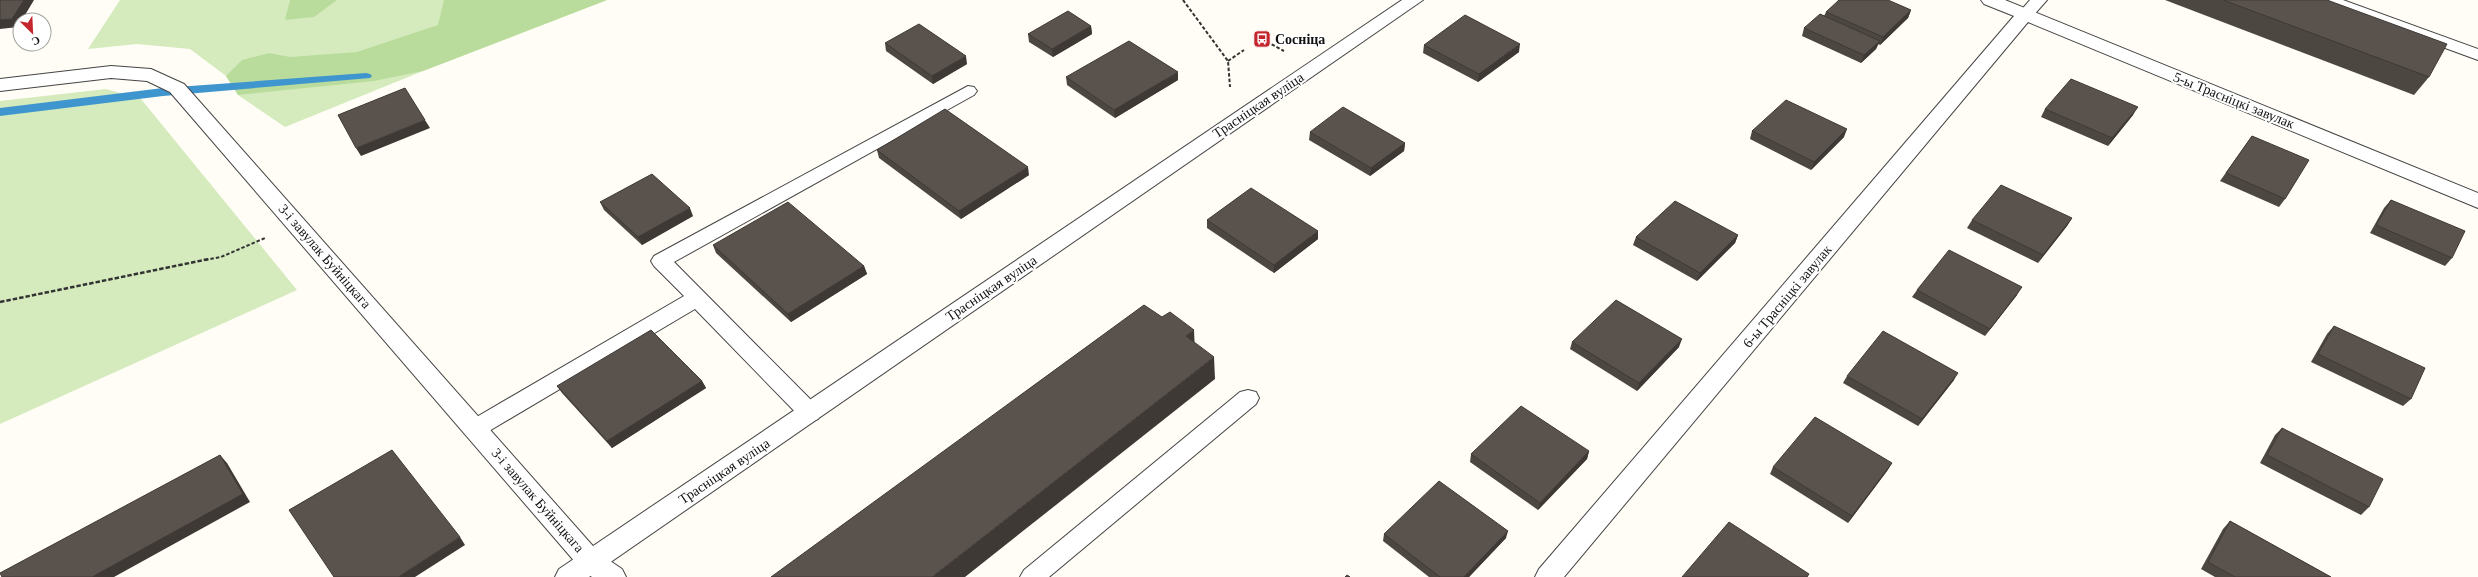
<svg xmlns="http://www.w3.org/2000/svg" width="2478" height="577" viewBox="0 0 2478 577" font-family="'Times New Roman',serif">
<style>
.green{fill:#d5ebbd}
.forest{fill:#b9dc9c}
.lines{fill:none;stroke-linecap:round;stroke-linejoin:round}
.stream{fill:#3f96cf;fill-rule:evenodd}
.service-casing{stroke:#444;stroke-width:2}
.minor-casing{stroke:#444;stroke-width:2}
.tertiary-casing{stroke:#444;stroke-width:2}
.path-far1{stroke:#333;stroke-width:2;stroke-dasharray:3.5 2;stroke-linecap:butt}
.path{stroke:#333;stroke-width:2.5;stroke-dasharray:4.5 2;stroke-linecap:butt}
.service{fill:#fff;fill-rule:evenodd}
.minor{fill:#fff;fill-rule:evenodd}
.tertiary{fill:#fff;fill-rule:evenodd}
.wall{fill:#4d4742}
.shaded-wall{fill:#3f3936}
.building{fill:#5a524d;stroke:#3f3936}
.labels{text-anchor:middle;stroke-width:4;stroke-linejoin:round;paint-order:stroke}
.poi-label{font-size:14px;font-weight:bold;fill:#111;stroke:#fff;text-anchor:start}
.street-label{font-size:14px;fill:#111;stroke:#fff}
</style>
<rect width="100%" height="100%" fill="#fffdf5"/>
<!-- green -->
<g class="green">
<path d="M120,0H607L423,71L285,127L238,95L226,76L190,49L137,44L88,49Z"/>
<path d="M106,89L141,99L297,290L0,424V101Z"/>
</g>
<!-- forest -->
<g class="forest">
<path d="M290,0H337L314,17L285,20Z"/>
<path d="M444,0H607L423,71L374,81L238,95L226,76L242,60L269,53L290,57L357,52L438,25Z"/>
</g>
<g class="lines">
<!-- stream -->
<path class="stream" d="M366,73L370,74L372,76L370,78L163,96L0,116V108L163,88Z"/>
<defs>
<g id="service">
<path d="M2030,0H2047L2031,18H2019L2017,15Z"/>
<path d="M2320,0H2343L2478,49V60L2322,3Z"/>
<path d="M968,86L974,87L977,91L974,95L674,262L818,407L821,413L818,419L810,422L802,419L695,309L484,434L476,437L468,434L465,428L468,422L684,296L654,266L651,261L654,256Z"/>
<path d="M1248,390L1256,392L1259,398L1256,404L1049,577H1020L1024,570L1240,392Z"/>
</g>
<g id="minor">
<path d="M1981,0H2005L2478,193V208L2028,22L1564,577H1535L1539,569L2014,16L1984,4Z"/>
<path d="M111,66L151,69L184,84L600,554L622,569L626,577H592L582,570L170,92L147,81L111,78L0,91V79Z"/>
</g>
<path id="tertiary" d="M1402,0H1423L589,577H555L559,569Z"/>
</defs>
<!-- service casing -->
<use href="#service" class="service-casing"/>
<!-- minor casing -->
<use href="#minor" class="minor-casing"/>
<!-- tertiary casing -->
<use href="#tertiary" class="tertiary-casing"/>
<!-- path-far1 -->
<g class="path-far1">
<path d="M1183,0L1228,61L1230,87"/>
<path d="M1262,39L1284,51"/>
<path d="M1228,61L1244,50"/>
<path d="M205,260L221,257L265,238"/>
</g>
<!-- path -->
<path class="path" d="M0,302L209,259"/>
<!-- service -->
<use href="#service" class="service"/>
<!-- minor -->
<use href="#minor" class="minor"/>
<!-- tertiary -->
<use href="#tertiary" class="tertiary"/>
</g>
<!-- wall -->
<g class="wall">
<path d="M2165,0H2327L2429,77L2414,95Z"/>
<path d="M1911,10L1908,18L1880,45L1878,44L1876,49L1861,63L1802,36L1804,28L1824,16L1826,12Z"/>
<path d="M1091,26L1092,34L1053,57L1029,42L1028,34Z"/>
<path d="M885,43L967,64L933,84L886,51Z"/>
<path d="M1424,45L1519,52L1478,82L1423,53Z"/>
<path d="M1066,77L1178,80L1115,118L1067,85Z"/>
<path d="M2045,109L2133,115L2108,146L2041,117Z"/>
<path d="M1752,131L1844,137L1811,170L1750,139Z"/>
<path d="M1310,132L1405,143L1404,151L1370,176L1309,140Z"/>
<path d="M2252,136L2285,199L2279,207L2220,181Z"/>
<path d="M877,150L1029,175L961,219L879,158Z"/>
<path d="M2391,200L2452,258L2445,266L2370,233L2384,208Z"/>
<path d="M600,202L693,216L642,245L604,210Z"/>
<path d="M2072,218L2067,226L2038,263L1967,228L1972,220Z"/>
<path d="M1207,220L1318,239L1274,273L1207,228Z"/>
<path d="M1738,235L1735,243L1697,281L1633,245L1636,237Z"/>
<path d="M713,245L864,266L867,274L791,322L716,253Z"/>
<path d="M1917,290L2017,295L1985,336L1912,297Z"/>
<path d="M2334,326L2411,399L2403,406L2311,362L2327,334Z"/>
<path d="M1572,342L1679,347L1637,391L1570,349Z"/>
<path d="M1847,376L1954,380L1918,426L1843,383Z"/>
<path d="M702,381L706,388L612,448L562,393L557,386Z"/>
<path d="M2282,428L2369,507L2361,515L2260,463L2275,435Z"/>
<path d="M1589,451L1587,459L1538,510L1470,462L1471,454Z"/>
<path d="M1892,463L1887,471L1848,523L1770,474L1773,467Z"/>
<path d="M2230,521L2331,577H2215L2201,569L2223,529Z"/>
<path d="M1384,534L1506,538L1469,577H1429L1383,541Z"/>
</g>
<!-- shaded-wall -->
<g class="shaded-wall">
<path d="M24,0H34L22,20H20V23L18,27L0,29V20Z"/>
<path d="M1911,10L1908,18L1880,45L1883,37Z"/>
<path d="M1091,26L1092,34L1053,57L1052,49Z"/>
<path d="M1880,41L1876,49L1861,63L1864,55Z"/>
<path d="M1520,44L1519,52L1478,82L1479,74Z"/>
<path d="M966,56L967,64L933,84L932,76Z"/>
<path d="M1178,72V80L1115,118L1114,110Z"/>
<path d="M2138,107L2133,115L2108,146L2112,138Z"/>
<path d="M425,120L430,128L361,156L356,148Z"/>
<path d="M1847,129L1844,137L1811,170L1814,162Z"/>
<path d="M1405,143L1404,151L1370,176L1371,168Z"/>
<path d="M1028,167L1029,175L961,219L959,211Z"/>
<path d="M690,208L693,216L642,245L638,237Z"/>
<path d="M2072,218L2067,226L2038,263L2043,255Z"/>
<path d="M1318,231V239L1274,273V265Z"/>
<path d="M1738,235L1735,243L1697,281L1700,273Z"/>
<path d="M864,266L867,274L791,322L788,314Z"/>
<path d="M2022,287L2017,295L1985,336L1990,329Z"/>
<path d="M1194,330L1195,353L1186,336Z"/>
<path d="M1682,339L1679,347L1637,391L1639,383Z"/>
<path d="M1214,357L1215,379L965,577H932Z"/>
<path d="M1958,373L1954,380L1918,426L1922,419Z"/>
<path d="M702,381L706,388L612,448L607,441Z"/>
<path d="M1589,451L1587,459L1538,510L1540,503Z"/>
<path d="M220,455L227,463L250,502L114,577H92Z"/>
<path d="M1892,463L1887,471L1848,523L1852,516Z"/>
<path d="M1508,531L1506,538L1469,577H1464Z"/>
<path d="M460,537L465,545L415,577H398Z"/>
</g>
<!-- building -->
<g class="building">
<path d="M0,0H24L12,19L0,20Z"/>
<path d="M1839,0H1888L1911,10L1883,37L1826,12Z"/>
<path d="M2223,0H2327L2447,44L2429,77Z"/>
<path d="M1068,11L1091,26L1052,49L1028,34Z"/>
<path d="M1820,14L1880,41L1864,55L1804,28Z"/>
<path d="M1465,15L1520,44L1479,74L1424,45Z"/>
<path d="M919,24L966,56L932,76L885,43Z"/>
<path d="M1129,41L1178,72L1114,110L1066,77Z"/>
<path d="M2071,79L2138,107L2112,138L2045,109Z"/>
<path d="M405,88L425,120L356,148L338,115Z"/>
<path d="M1786,100L1847,129L1814,162L1752,131Z"/>
<path d="M1343,107L1405,143L1371,168L1310,132Z"/>
<path d="M945,109L1028,167L959,211L877,150Z"/>
<path d="M2252,136L2309,160L2285,199L2226,173Z"/>
<path d="M652,174L690,208L638,237L600,202Z"/>
<path d="M2001,185L2072,218L2043,255L1972,220Z"/>
<path d="M1251,188L1318,231L1274,265L1207,220Z"/>
<path d="M2391,200L2465,231L2452,258L2376,225Z"/>
<path d="M1675,201L1738,235L1700,273L1636,237Z"/>
<path d="M788,202L864,266L788,314L713,245Z"/>
<path d="M1949,250L2022,287L1990,329L1917,290Z"/>
<path d="M1616,300L1682,339L1639,383L1572,342Z"/>
<path d="M1144,305L1162,317L1170,312L1194,330L1186,336L1214,357L932,577H771Z"/>
<path d="M2334,326L2425,368L2411,399L2318,354Z"/>
<path d="M651,330L702,381L607,441L557,386Z"/>
<path d="M1883,331L1958,373L1922,419L1847,376Z"/>
<path d="M1521,406L1589,451L1540,503L1471,454Z"/>
<path d="M1815,417L1892,463L1852,516L1773,467Z"/>
<path d="M2282,428L2383,479L2369,507L2267,455Z"/>
<path d="M392,450L460,537L398,577H334L289,510Z"/>
<path d="M220,455L243,494L92,577H2L0,573Z"/>
<path d="M1439,481L1508,531L1464,577H1440L1384,534Z"/>
<path d="M2230,521L2331,577H2235L2208,562Z"/>
<path d="M1729,522L1809,574L1807,577H1682Z"/>
<path d="M1347,575L1350,577H1345Z"/>
</g>
<!-- icons -->
<defs>
<symbol id="bus-square" viewBox="-11 -11 22 22"><rect x="-9" y="-9" width="18" height="18" rx="4" fill="#c4262e" stroke="#fff"/><path d="M-5-6H5V4H4V6H2V4H-2V6H-4V4H-5ZM-3.5-4V0h7V-4ZM-3.5 1.2v1.5H-2V1.2ZM2 1.2v1.5H3.5V1.2Z" fill="#fff"/></symbol>
</defs>
<g fill-rule="evenodd">
<use href="#bus-square" x="1252" y="29" width="20" height="20"/>
</g>
<g class="labels">
<!-- poi labels -->
<g class="poi-label">
<text x="1275" y="44">Сосніца</text>
</g>
<!-- street labels -->
<g class="street-label">
<text transform="translate(2234 100) rotate(22)" y="5">5-ы Трасніцкі завулак</text>
<text transform="translate(1258 105) rotate(-34)" y="5">Трасніцкая вуліца</text>
<text transform="translate(325 256) rotate(49)" y="5">3-і завулак Буйніцкага</text>
<text transform="translate(991 288) rotate(-34)" y="5">Трасніцкая вуліца</text>
<text transform="translate(1787 296) rotate(-50)" y="5">6-ы Трасніцкі завулак</text>
<text transform="translate(724 471) rotate(-34)" y="5">Трасніцкая вуліца</text>
<text transform="translate(538 500) rotate(49)" y="5">3-і завулак Буйніцкага</text>
</g>
</g>
<!-- north arrow -->
<g transform="translate(32 32) rotate(156)"><circle r="19" fill="#ffffff" stroke="#a0a0a0"/>
<path d="M0-3L7 15L0 10L-7 15Z" fill="#c4262e"/>
<text y="-6" font-size="11" font-weight="bold" text-anchor="middle" fill="#111111">С</text>
</g>
</svg>
